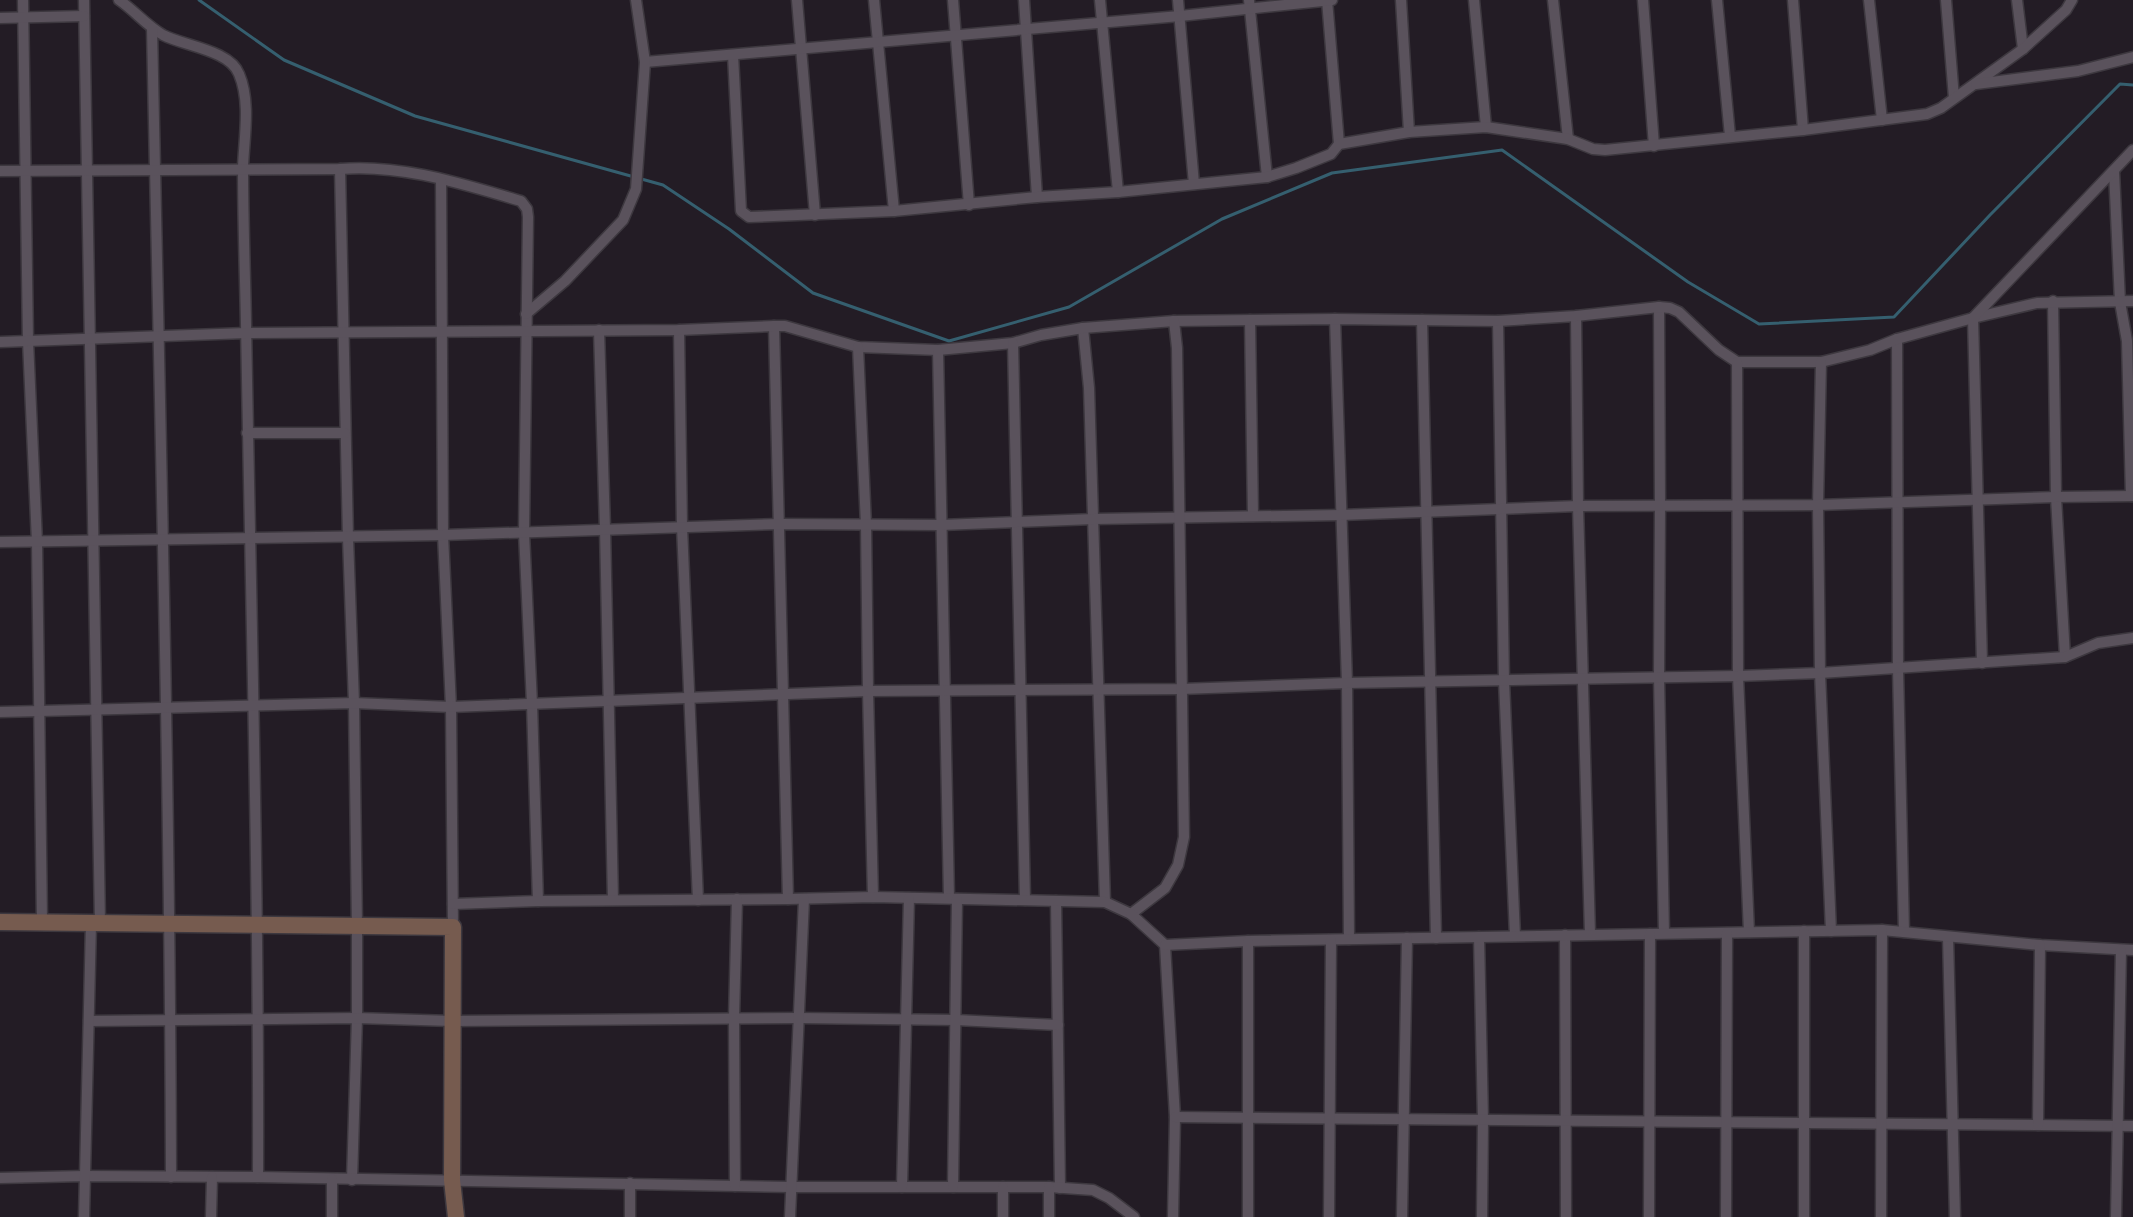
<svg xmlns="http://www.w3.org/2000/svg" width="2133" height="1217" viewBox="0 0 2133 1217" font-family="'Sofia Sans Condensed',sans-serif">
<style>
.lines{fill:none;stroke-linecap:round;stroke-linejoin:round}
.stream{stroke:#355f6f;stroke-width:3}
.street-casing{stroke:#3d383f;stroke-width:13}
.secondary-casing{stroke:#3d383f;stroke-width:19}
.street{stroke:#5a525c;stroke-width:10}
.secondary{stroke:#765b4f;stroke-width:16}
</style>
<rect width="100%" height="100%" fill="#231c25"/>
<g class="lines">
<!-- stream -->
<path class="stream" d="M199,0L284,60L415,116L663,185L729,229L813,293L949,341L1069,307L1222,219L1332,173L1502,150L1688,282L1759,324L1894,317L1990,215L2120,84L2133,85"/>
<defs>
<g id="street">
<path d="M23,0L28,341L37,542L42,922"/>
<path d="M84,0L100,923"/>
<path d="M119,0C135,11 147,26 163,35C184,46 230,50 239,74C251,102 244,138 243,167C243,220 245,272 246,324C251,609 259,893 258,1177"/>
<path d="M797,0L815,215"/>
<path d="M874,0L894,211"/>
<path d="M953,0L969,205"/>
<path d="M1024,0L1037,197"/>
<path d="M1100,0L1118,192"/>
<path d="M1178,0L1194,184"/>
<path d="M1249,0L1267,177"/>
<path d="M1327,0L1339,144"/>
<path d="M1401,0L1409,132"/>
<path d="M1474,0L1486,127"/>
<path d="M1553,0L1568,139"/>
<path d="M1643,0L1654,146"/>
<path d="M1717,0L1730,136"/>
<path d="M1793,0L1803,130"/>
<path d="M1869,0L1882,120"/>
<path d="M1946,0L1954,98"/>
<path d="M2017,0L2023,49"/>
<path d="M0,18L84,16"/>
<path d="M152,28C160,411 170,794 171,1177"/>
<path d="M733,55L741,211L749,217L894,211L1037,197L1118,192L1267,177L1296,168L1331,154L1339,144L1409,132L1486,127L1568,139L1593,149L1605,150L1803,130L1927,114L1941,108L2023,49L2066,10L2072,0"/>
<path d="M645,62L1180,16L1332,0"/>
<path d="M1976,84L2078,71L2133,57"/>
<path d="M340,169L348,538L354,703L357,927V1018L352,1180"/>
<path d="M0,171L340,169C402,164 462,184 521,201L527,209L528,217L524,533L532,704L538,901"/>
<path d="M2114,171L2120,302L2127,341L2131,496"/>
<path d="M441,180L443,535L451,707L453,927"/>
<path d="M2053,301L2056,497L2065,657"/>
<path d="M1659,307L1660,506L1659,677L1664,933"/>
<path d="M526,314L565,281L623,220L636,189L645,62L636,0"/>
<path d="M1576,316L1578,506L1590,934"/>
<path d="M1335,319L1347,683L1349,939"/>
<path d="M1250,320L1253,516"/>
<path d="M1422,320L1436,938"/>
<path d="M1498,321L1504,681L1515,936"/>
<path d="M774,326L788,899"/>
<path d="M1083,328L1089,388L1105,902"/>
<path d="M599,330L605,529L613,900"/>
<path d="M679,330L682,527L698,900"/>
<path d="M1897,339L1898,669L1904,932"/>
<path d="M0,342L246,333L679,330L774,326H785L858,347L938,350L1013,343L1041,335L1083,328L1174,321L1335,319L1498,321L1576,316L1659,307L1670,308L1679,312L1719,350L1737,362H1821L1870,350L1897,339L1973,318L2037,303L2133,301"/>
<path d="M1013,343L1025,900"/>
<path d="M858,347L866,525L868,691L873,897"/>
<path d="M938,350L949,898"/>
<path d="M1737,362L1738,676L1749,932"/>
<path d="M1821,362L1818,505L1820,673L1831,931"/>
<path d="M247,433H345"/>
<path d="M0,542L443,535L780,524L941,525L1094,519L1341,515L1578,506L1818,505L2056,497L2133,496"/>
<path d="M1982,663L1973,318L2133,150"/>
<path d="M0,712L354,703L451,707L868,691L1181,689L1347,683L1738,676L1820,673L2065,657L2098,643L2133,638"/>
<path d="M1056,901L1060,1188"/>
<path d="M453,904L538,901L788,899L873,897L1105,902L1131,914L1165,888L1178,865L1184,837L1177,348L1174,321"/>
<path d="M1131,914L1165,945L1175,1117L1173,1217"/>
<path d="M1565,935L1566,1217"/>
<path d="M1479,937L1483,1120L1482,1217"/>
<path d="M1948,937L1955,1217"/>
<path d="M1165,945L1248,941L1882,930L2040,945L2133,950"/>
<path d="M89,1021L357,1018L452,1021L799,1018L956,1020L1058,1025"/>
<path d="M1175,1117L2133,1126"/>
<path d="M2038,1125L2040,945"/>
<path d="M0,1178L84,1176L258,1177L791,1187H1049L1093,1190L1109,1198L1134,1217"/>
<path d="M630,1183V1217"/>
<path d="M735,1186L734,1018L737,899"/>
<path d="M902,1187L909,898"/>
<path d="M953,1187L957,899"/>
<path d="M1049,1187V1217"/>
<path d="M84,1217L91,923"/>
<path d="M211,1217L212,1177"/>
<path d="M332,1217V1179"/>
<path d="M790,1217L804,899"/>
<path d="M1003,1217V1187"/>
<path d="M1248,1217V941"/>
<path d="M1329,1217L1331,940"/>
<path d="M1402,1217L1407,938"/>
<path d="M1649,1217L1650,934"/>
<path d="M1726,1217L1727,933"/>
<path d="M1804,1217V931"/>
<path d="M1881,1217L1882,930"/>
<path d="M2116,1217L2121,950"/>
</g>
<path id="secondary" d="M0,922L453,927L452,1180L456,1217"/>
</defs>
<!-- street casing -->
<use href="#street" class="street-casing"/>
<!-- secondary casing -->
<use href="#secondary" class="secondary-casing"/>
<!-- street -->
<use href="#street" class="street"/>
<!-- secondary -->
<use href="#secondary" class="secondary"/>
</g>
</svg>
